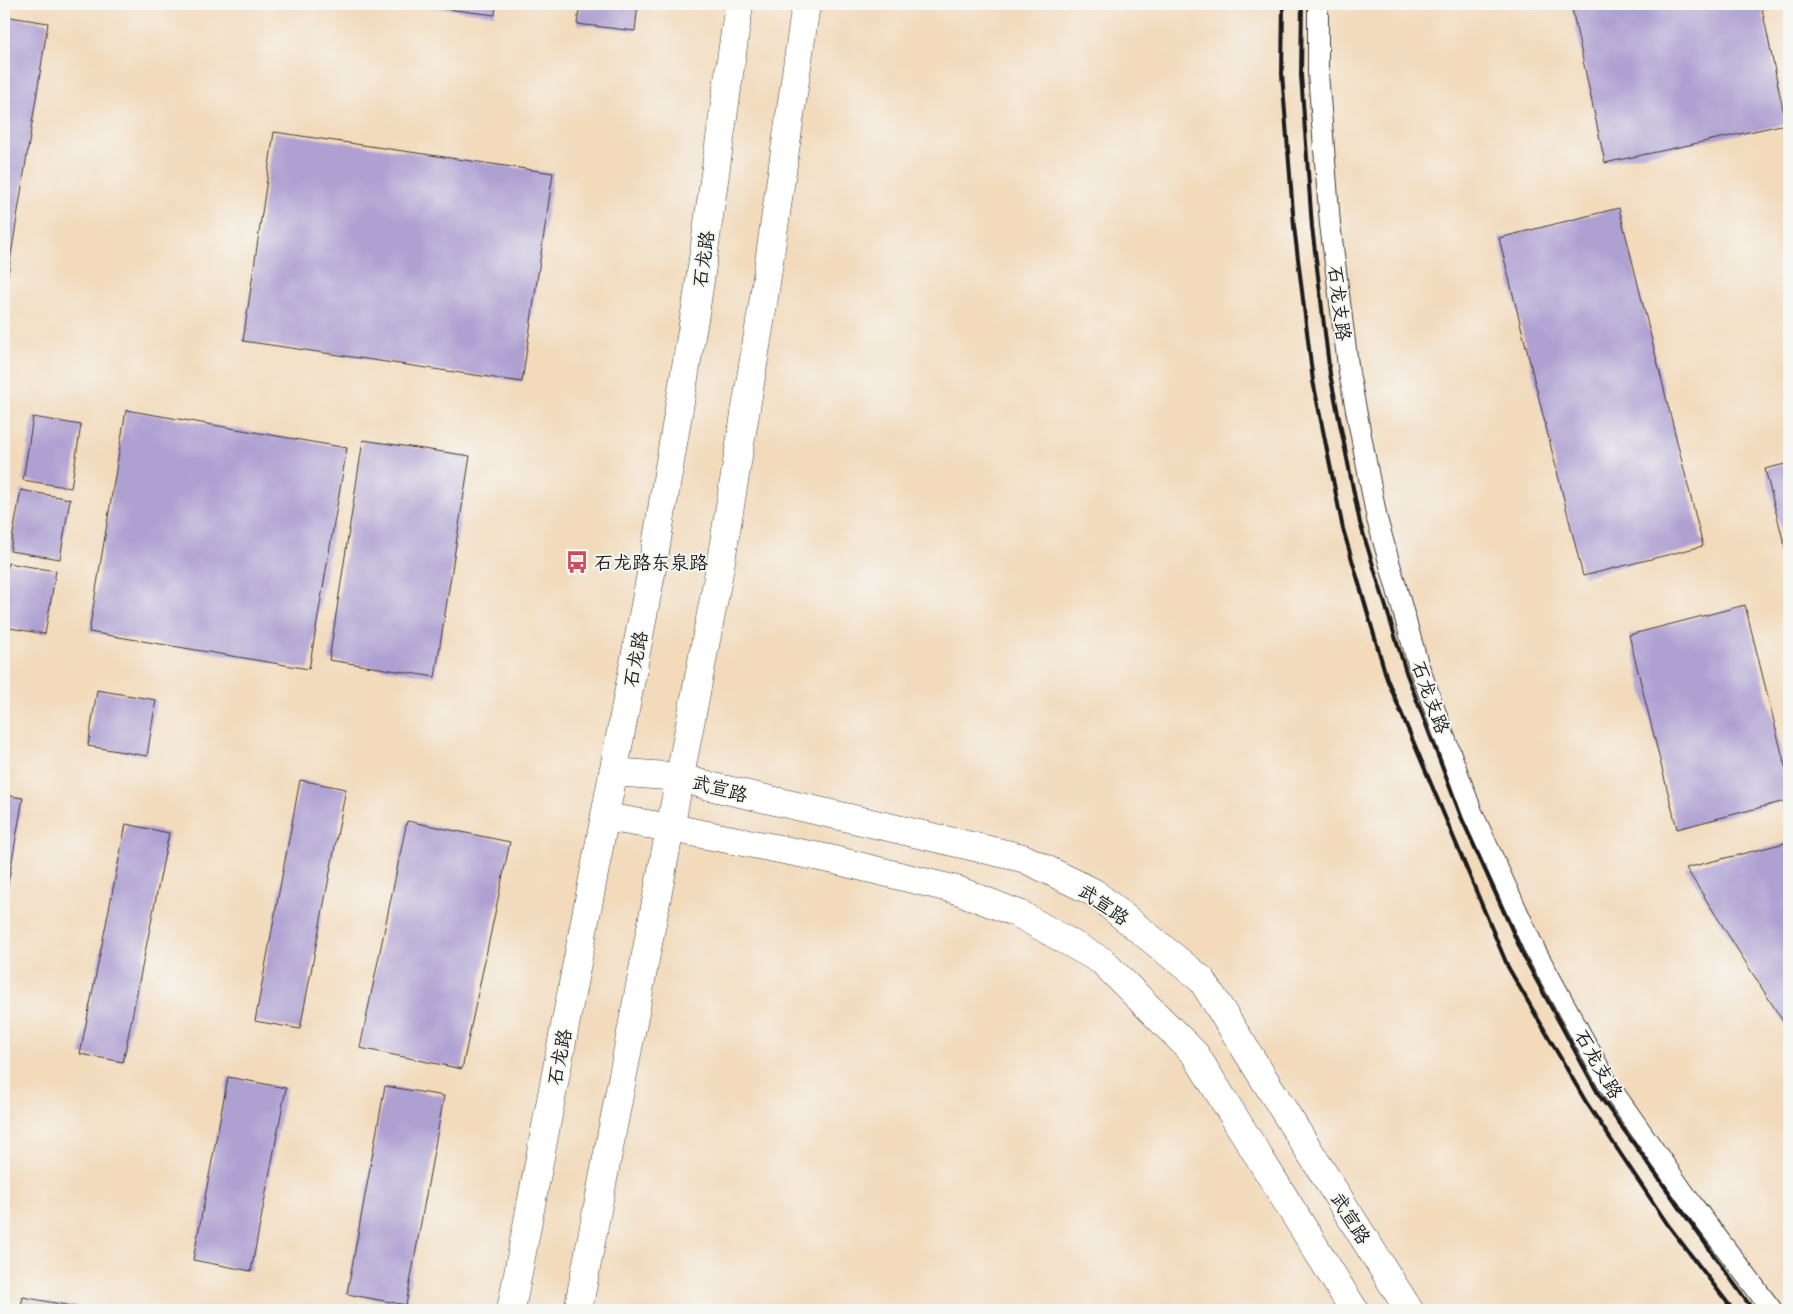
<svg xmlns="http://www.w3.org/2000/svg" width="1793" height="1314" viewBox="0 0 1793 1314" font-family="'Shantell Sans','LXGW WenKai TC',sans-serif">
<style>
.building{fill:#afa0d2}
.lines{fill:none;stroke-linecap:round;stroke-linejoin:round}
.lane-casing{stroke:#3c3834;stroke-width:22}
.secondary-casing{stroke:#3c3834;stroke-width:29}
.lane{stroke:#fff;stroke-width:20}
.secondary{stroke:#fff;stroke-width:28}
.rail{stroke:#1c1c1c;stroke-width:4}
.labels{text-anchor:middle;stroke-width:4;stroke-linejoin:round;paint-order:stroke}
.street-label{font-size:19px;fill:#1c1c1c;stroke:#f6f6f2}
.poi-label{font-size:19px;fill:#1c1c1c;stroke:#f6f6f2;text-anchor:start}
</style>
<rect width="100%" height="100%" fill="#f6f6f2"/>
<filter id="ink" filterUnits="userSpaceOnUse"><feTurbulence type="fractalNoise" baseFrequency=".02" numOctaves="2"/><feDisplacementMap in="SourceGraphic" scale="10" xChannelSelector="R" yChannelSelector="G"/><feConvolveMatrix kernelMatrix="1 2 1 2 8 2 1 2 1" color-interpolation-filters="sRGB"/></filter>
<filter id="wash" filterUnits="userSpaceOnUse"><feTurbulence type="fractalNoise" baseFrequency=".0096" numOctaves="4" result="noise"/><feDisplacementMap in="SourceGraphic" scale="20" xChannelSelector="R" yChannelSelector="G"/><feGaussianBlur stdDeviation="1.12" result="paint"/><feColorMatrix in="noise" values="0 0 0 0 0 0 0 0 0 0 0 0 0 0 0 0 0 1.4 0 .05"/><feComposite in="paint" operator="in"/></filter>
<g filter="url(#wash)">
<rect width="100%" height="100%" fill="#f2dabb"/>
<g id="blocks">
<!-- building -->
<g class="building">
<path d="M430,4H496L495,15L430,7Z"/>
<path d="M580,4H638L635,31L577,24Z"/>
<path d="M1571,4H1761L1786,124L1605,163Z"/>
<path d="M4,16L48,23L5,293H4Z"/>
<path d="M274,132L553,173L522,382L243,341Z"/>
<path d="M1619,208L1703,546L1583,576L1499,238Z"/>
<path d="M126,410L347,448L309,669L89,632Z"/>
<path d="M33,417L81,425L71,488L23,480Z"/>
<path d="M363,440L470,456L435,677L329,660Z"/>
<path d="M1789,463V563L1765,469Z"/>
<path d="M21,490L70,499L60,559L10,551Z"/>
<path d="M8,563L56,571L45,634L4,627V589Z"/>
<path d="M1745,605L1789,782V800L1677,829L1629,635Z"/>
<path d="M97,690L156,700L147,756L88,746Z"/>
<path d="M300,780L346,789L300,1029L255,1021Z"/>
<path d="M4,795L23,798L5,901H4Z"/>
<path d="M407,821L510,842L462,1069L360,1048Z"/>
<path d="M126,824L169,833L123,1062L80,1054Z"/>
<path d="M1789,842V1031L1686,868Z"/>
<path d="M228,1077L286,1088L251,1271L193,1260Z"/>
<path d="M385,1086L444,1096L406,1305L347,1294Z"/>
<path d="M23,1297L87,1309V1310H20Z"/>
</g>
</g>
</g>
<g filter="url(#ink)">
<use href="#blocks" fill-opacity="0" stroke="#3c3834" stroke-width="1"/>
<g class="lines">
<defs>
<path id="lane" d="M1318,4V73L1330,224L1349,373L1377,519L1418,664L1472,812L1535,950L1608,1084L1692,1204L1772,1310"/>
<g id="secondary">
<path d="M613,772L680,777L705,785L1023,858L1093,892L1202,980L1409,1310"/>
<path d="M605,817L671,828L830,859L957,890L1019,914L1102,961L1195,1054L1354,1310"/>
<path d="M511,1310L653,563L697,301L739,4"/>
<path d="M578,1310L720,567L763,304L806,4"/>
</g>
</defs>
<!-- lane casing -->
<use href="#lane" class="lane-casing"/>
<!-- secondary casing -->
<use href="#secondary" class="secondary-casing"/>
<!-- lane -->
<use href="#lane" class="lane"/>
<!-- secondary -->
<use href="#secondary" class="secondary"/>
<!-- rail -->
<g class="rail">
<path d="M1283,4L1282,74L1294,226L1313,381L1343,529L1387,679L1508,967L1586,1102L1668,1225L1733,1310"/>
<path d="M1302,4L1301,75L1312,227L1330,374L1360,523L1406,672L1462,819L1525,959L1599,1095L1753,1310"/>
</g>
</g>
</g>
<!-- icons -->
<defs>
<symbol id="bus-bare" viewBox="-9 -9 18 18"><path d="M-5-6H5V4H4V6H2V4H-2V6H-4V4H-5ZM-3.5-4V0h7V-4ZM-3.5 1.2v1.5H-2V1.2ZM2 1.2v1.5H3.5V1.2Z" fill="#d1495b" stroke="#f6f6f2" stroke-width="2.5" paint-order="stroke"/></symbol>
</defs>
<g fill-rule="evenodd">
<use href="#bus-bare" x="561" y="546" width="32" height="32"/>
</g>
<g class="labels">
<!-- street labels -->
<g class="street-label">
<text transform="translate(703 259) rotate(-82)" y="7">石龙路</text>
<text transform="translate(1340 303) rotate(83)" y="7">石龙支路</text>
<text transform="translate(635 659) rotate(-79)" y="7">石龙路</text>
<text transform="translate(1431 697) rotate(70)" y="7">石龙支路</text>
<text transform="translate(720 788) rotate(15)" y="7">武宣路</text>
<text transform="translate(1104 904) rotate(35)" y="7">武宣路</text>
<text transform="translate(559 1057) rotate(-79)" y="7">石龙路</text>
<text transform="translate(1599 1064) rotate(60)" y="7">石龙支路</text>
<text transform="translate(1351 1218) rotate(58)" y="7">武宣路</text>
</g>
<!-- poi labels -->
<g class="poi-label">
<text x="594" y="569">石龙路东泉路</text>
</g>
</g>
<!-- margin -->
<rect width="1793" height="1314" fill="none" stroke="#f6f6f2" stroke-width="20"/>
</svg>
